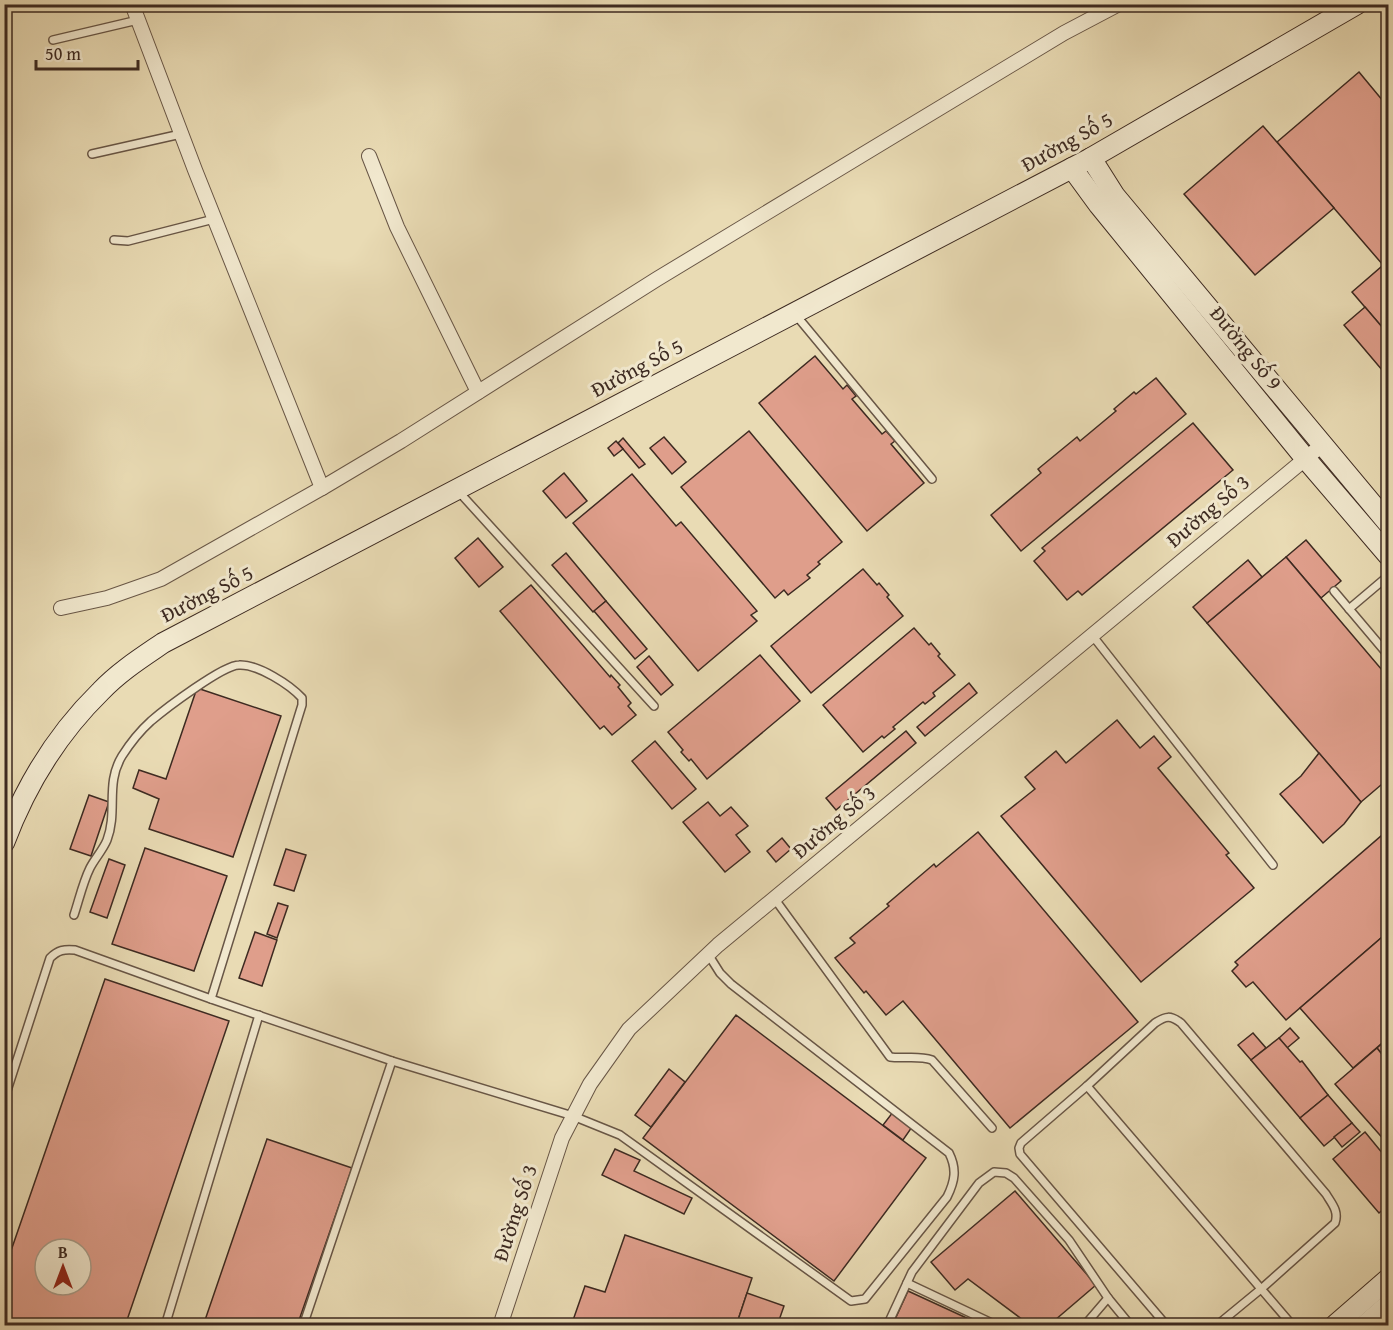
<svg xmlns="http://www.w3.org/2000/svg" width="1393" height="1330" viewBox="0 0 1393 1330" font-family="'Gentium Book Plus',serif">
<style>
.building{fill:#df9e8b;stroke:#3d2a21;stroke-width:1.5;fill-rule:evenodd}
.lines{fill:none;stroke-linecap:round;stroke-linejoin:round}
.lane-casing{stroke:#685646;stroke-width:10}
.street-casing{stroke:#685646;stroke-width:16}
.secondary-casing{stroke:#3d2a21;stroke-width:22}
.lane{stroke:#f1e8ce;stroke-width:7}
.street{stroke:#f1e8ce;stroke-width:14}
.secondary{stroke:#f1e8ce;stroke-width:20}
.labels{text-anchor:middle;stroke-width:6;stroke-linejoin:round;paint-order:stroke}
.street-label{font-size:21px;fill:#3d2a21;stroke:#f1e8ce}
</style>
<rect width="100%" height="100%" fill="#e9dbb4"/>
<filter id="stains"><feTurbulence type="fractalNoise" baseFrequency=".00333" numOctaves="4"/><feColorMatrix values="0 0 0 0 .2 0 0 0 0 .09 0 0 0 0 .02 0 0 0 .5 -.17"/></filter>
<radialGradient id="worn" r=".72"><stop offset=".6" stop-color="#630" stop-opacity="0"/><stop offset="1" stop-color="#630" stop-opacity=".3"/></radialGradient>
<!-- building -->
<g class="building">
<path d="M1359,72L1388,107V261L1383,265L1277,142Z"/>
<path d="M1263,126L1334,208L1255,275L1184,194Z"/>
<path d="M1388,261V334L1352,292Z"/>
<path d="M1365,307L1388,334V377L1344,325Z"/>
<path d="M815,356L843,389L847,385L856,396L852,399L882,434L886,431L895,441L891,444L924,483L867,531L759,403Z"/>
<path d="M1156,378L1186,414L1021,551L991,515L1041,473L1038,469L1077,437L1080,441L1116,411L1114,409L1134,392L1136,394Z"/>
<path d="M1193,423L1233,470L1082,595L1078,591L1067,600L1034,561L1045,551L1042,548Z"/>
<path d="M749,431L842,542L818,562L820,564L807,575L810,578L788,595L784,590L775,598L681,487Z"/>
<path d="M664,437L686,462L672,474L650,448Z"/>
<path d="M623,438L645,464L639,468L618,443Z"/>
<path d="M616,441L623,449L614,456L608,448Z"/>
<path d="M564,473L587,501L566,518L543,491Z"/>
<path d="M632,474L676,526L681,522L757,611L751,615L757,621L698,671L573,523Z"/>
<path d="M478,538L503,567L479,587L455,558Z"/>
<path d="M1306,540L1341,581L1321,598L1286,557Z"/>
<path d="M566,553L606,601L593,612L552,565Z"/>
<path d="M1286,557L1388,677V779L1361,802L1207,623Z"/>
<path d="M1248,560L1262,577L1207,623L1193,607Z"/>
<path d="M863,569L877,585L879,583L889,595L887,597L903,616L811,693L771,646Z"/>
<path d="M531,585L610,677L611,675L620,685L618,687L631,703L628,706L636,715L612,735L604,726L600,729L500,611Z"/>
<path d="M606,601L647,649L635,659L594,611Z"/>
<path d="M914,628L929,645L931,643L940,654L938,656L955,675L933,693L935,696L925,704L923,702L893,727L895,729L884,738L882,736L863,752L823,705Z"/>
<path d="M760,655L800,701L707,779L691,759L689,761L681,752L683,750L668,732Z"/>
<path d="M649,656L673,685L661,695L637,667Z"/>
<path d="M969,683L977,693L925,736L917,727Z"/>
<path d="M197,688L281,716L233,857L149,829L159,799L133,788L139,770L166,779Z"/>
<path d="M1117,720L1140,748L1154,736L1171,757L1158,768L1229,853L1226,855L1254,888L1141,982L1001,816L1035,789L1025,777L1056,751L1066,763Z"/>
<path d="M906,731L916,743L836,810L826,798Z"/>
<path d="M655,741L696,789L672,809L632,761Z"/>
<path d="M1319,753L1361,802L1344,824L1323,843L1280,794L1301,776Z"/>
<path d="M89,795L109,802L91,856L70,849Z"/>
<path d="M708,802L720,816L731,807L748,826L736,835L750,852L725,872L683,822Z"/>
<path d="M1388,830V932L1286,1020L1253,982L1246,987L1232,971L1238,965L1235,962Z"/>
<path d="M978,832L1138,1022L1010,1128L903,1001L886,1015L866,991L864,993L835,958L855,943L850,938L889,906L887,904L934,864L936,867Z"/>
<path d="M782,838L791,849L776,862L767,851Z"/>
<path d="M145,848L227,876L194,971L112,944Z"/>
<path d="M286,849L306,855L294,891L274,885Z"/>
<path d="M109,859L125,865L107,918L90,912Z"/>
<path d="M278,903L288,906L277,938L267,934Z"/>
<path d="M255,932L277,940L262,986L239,978Z"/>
<path d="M1388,932V1038L1353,1068L1300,1008Z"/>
<path d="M105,979L229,1021L125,1326H4V1271ZM45,1249H81V1285H45Z"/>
<path d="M736,1015L926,1158L834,1281L643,1138Z"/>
<path d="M1290,1028L1299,1038L1287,1048L1279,1038Z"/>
<path d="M1253,1033L1266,1048L1251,1060L1238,1045Z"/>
<path d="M1279,1038L1300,1062L1302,1061L1328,1095L1300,1118L1251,1060Z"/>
<path d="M1388,1038V1062L1377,1048Z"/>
<path d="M1377,1048L1388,1062V1139L1386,1142L1335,1084Z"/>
<path d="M669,1069L685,1082L651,1127L635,1115Z"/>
<path d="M1328,1095L1352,1123L1324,1146L1300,1118Z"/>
<path d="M893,1112L912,1127L903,1140L883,1125Z"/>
<path d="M1352,1123L1360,1132L1342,1147L1334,1137Z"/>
<path d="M1365,1132L1388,1160V1205L1379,1213L1333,1159Z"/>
<path d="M267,1139L352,1168L297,1326H203Z"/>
<path d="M615,1149L640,1160L634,1171L692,1198L684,1214L602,1175Z"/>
<path d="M1015,1191L1096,1285L1048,1326H1031L968,1279L955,1290L931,1262Z"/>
<path d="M625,1235L752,1278L736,1326H571L585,1286L605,1292Z"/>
<path d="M908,1291L984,1326H892Z"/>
<path d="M747,1293L784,1306L777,1326H736Z"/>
</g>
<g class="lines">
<defs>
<g id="lane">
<path d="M53,40L138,20"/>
<path d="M92,154L181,134"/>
<path d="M114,240L128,241L214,219"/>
<path d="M795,314L932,479"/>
<path d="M459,492L654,706"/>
<path d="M1334,591L1388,655"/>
<path d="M1349,609L1388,576"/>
<path d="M1092,635L1273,865"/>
<path d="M774,898L890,1057C904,1059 918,1055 932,1060L992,1128"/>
<path d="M74,915C79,900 83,882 90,868C95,858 103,850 107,840C118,811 105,784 122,756C129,745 141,730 151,721C165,709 223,665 239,665C258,664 290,685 302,698V705L211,999"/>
<path d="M1087,1086L1293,1326"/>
<path d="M4,1100L50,958C58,950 64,949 75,950L211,999L392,1061L573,1116L620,1135L851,1301L865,1299L947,1197C955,1181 957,1169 949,1153L731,984L720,973L708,954"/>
<path d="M907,1283L998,1326"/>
<path d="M165,1326L259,1015"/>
<path d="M303,1326L392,1061"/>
<path d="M887,1326L912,1272L979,1183L994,1172L1006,1173L1014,1178L1069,1240L1108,1298L1131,1326"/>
<path d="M1084,1326L1108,1298"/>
<path d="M1167,1326L1020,1154L1019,1148L1021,1143L1087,1086L1155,1023C1166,1016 1170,1015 1181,1023L1326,1194C1332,1204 1339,1211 1335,1223L1261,1289L1216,1326"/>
</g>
<g id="street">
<path d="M132,4L195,170L322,488"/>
<path d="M369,156L397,227L478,392"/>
<path d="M61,608L107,598L161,579L322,488L401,441L657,279L895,135L1064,33L1119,4"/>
<path d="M500,1326L562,1138L590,1084L629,1029L718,945L1322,445"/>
</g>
<g id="secondary">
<path d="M1091,158L1115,196L1388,523"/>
<path d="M1072,168L1099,205L1305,458L1388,555"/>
<path d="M4,843C25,787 58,733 101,691C119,672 141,658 163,643L1091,158L1357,4"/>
<path d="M1334,1326L1388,1279"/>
<path d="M1364,1326L1388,1305"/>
</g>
</defs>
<!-- lane casing -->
<use href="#lane" class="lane-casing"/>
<!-- street casing -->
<use href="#street" class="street-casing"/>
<!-- secondary casing -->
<use href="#secondary" class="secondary-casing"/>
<!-- lane -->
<use href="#lane" class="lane"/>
<!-- street -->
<use href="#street" class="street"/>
<!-- secondary -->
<use href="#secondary" class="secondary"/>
</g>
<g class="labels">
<!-- street labels -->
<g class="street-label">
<text transform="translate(1067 142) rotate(-29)" y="7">Đường Số 5</text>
<text transform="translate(1246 348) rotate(51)" y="7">Đường Số 9</text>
<text transform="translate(637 368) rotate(-28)" y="7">Đường Số 5</text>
<text transform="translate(1208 511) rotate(-40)" y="7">Đường Số 3</text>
<text transform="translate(207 594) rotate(-27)" y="7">Đường Số 5</text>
<text transform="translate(834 822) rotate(-40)" y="7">Đường Số 3</text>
<text transform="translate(515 1213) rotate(-72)" y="7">Đường Số 3</text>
</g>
</g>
<!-- margin -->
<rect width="1393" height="1330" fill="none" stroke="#e9dbb4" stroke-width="24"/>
<rect x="6" y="6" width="1381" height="1318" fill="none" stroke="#3d2a21" stroke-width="3"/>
<rect x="12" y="12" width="1369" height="1306" fill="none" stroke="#3d2a21" stroke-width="1.5"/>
<!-- north arrow -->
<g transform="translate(63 1267)"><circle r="28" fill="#f1e8ce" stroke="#a99c89" stroke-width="1.5"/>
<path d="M0-4.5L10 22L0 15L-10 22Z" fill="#8f2418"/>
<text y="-9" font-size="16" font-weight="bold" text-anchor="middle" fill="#3d2a21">B</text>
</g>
<!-- scale -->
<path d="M36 60v9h102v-9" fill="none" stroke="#3d2a21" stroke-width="3"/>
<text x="45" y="60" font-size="18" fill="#3d2a21" stroke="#f1e8ce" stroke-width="4.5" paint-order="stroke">50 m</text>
<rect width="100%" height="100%" filter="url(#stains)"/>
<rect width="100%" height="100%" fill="url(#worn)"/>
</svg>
